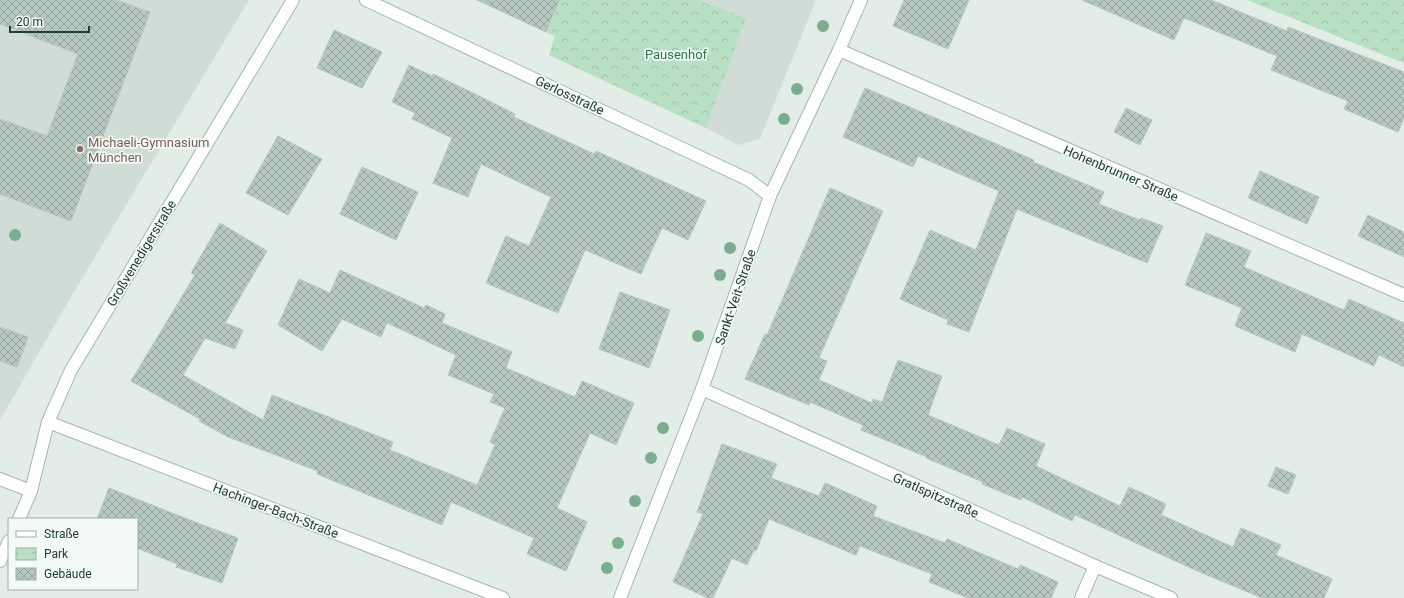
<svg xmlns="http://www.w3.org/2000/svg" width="1404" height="598" viewBox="0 0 1404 598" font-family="Roboto,sans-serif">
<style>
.built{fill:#d0ddd7}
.park{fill:url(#park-crowns)}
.building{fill:url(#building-cross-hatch);stroke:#b3c7bf}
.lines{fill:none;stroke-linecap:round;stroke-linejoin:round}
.minor-casing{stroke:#a4b5af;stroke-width:14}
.tertiary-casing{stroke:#a4b5af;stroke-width:14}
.minor{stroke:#fff;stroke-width:12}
.tertiary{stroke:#fff;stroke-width:12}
.tree{fill:#7cad91}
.education-dot{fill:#8d6e63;stroke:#f2f9f6;stroke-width:1.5}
.labels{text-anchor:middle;stroke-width:3.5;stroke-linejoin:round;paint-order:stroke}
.park-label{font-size:13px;fill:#287949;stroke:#f2f9f6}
.street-label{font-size:13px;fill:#203f37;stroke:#f2f9f6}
.education-label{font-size:13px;fill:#785e54;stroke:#f2f9f6;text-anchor:start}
</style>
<defs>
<pattern id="park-crowns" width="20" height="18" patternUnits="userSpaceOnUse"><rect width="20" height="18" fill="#b9e0c4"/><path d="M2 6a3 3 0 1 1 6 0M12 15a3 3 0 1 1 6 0" fill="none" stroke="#9fc1a9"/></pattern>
<pattern id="building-cross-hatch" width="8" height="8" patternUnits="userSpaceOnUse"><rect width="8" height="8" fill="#b7c8c1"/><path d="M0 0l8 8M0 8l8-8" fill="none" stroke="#94a49e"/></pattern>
</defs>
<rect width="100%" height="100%" fill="#e2ede8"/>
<!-- built -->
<g class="built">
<path d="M0,0H249L71,297L0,420Z"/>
<path d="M477,0H816L760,139L738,145L706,128L549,55L555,36Z"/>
</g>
<!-- park -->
<g class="park">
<path d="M559,0H698L746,18L706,128L549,55L555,36L546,32Z"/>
<path d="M1247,0H1404V63L1391,58Z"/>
</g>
<!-- building -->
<g class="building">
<path d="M0,0H116L150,12L71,221L0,194V119L47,136L78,54L0,24Z"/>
<path d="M477,0H559L546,32Z"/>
<path d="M904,0H969L948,49L893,26Z"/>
<path d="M1082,0H1211L1287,31L1288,27L1404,72V118L1398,132L1344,109L1348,101L1271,70L1277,56L1184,18L1174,40Z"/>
<path d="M334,30L382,52L362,88L317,68Z"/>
<path d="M409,65L432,76L433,74L471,92L515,114L514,117L594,154L596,151L706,201L688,240L662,228L641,274L585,250L558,313L486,283L506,236L529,246L551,197L481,164L468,197L433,183L452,138L412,119L415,113L392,102Z"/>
<path d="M865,88L1034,160L1033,162L1104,192L1099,204L1140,220L1141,218L1163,226L1147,263L1017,209L969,332L947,324L948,320L900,299L930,230L976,250L999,191L918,156L913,167L843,137Z"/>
<path d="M1126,108L1152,120L1140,145L1114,132Z"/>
<path d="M278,136L322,159L288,215L246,193Z"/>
<path d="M362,167L418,192L396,240L340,214Z"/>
<path d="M1260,171L1319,197L1307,224L1248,198Z"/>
<path d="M830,188L883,211L819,358L827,361L819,380L872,403L873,399L882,402L898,360L942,376L928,415L999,445L1007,428L1045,444L1036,466L1120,506L1129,487L1166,504L1161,515L1233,547L1241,528L1281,545L1276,555L1332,579L1324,598H1262L1195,570L1075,515L1072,521L1022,497L1021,500L982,484L983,482L926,458L927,457L861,430L863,425L810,402L809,405L745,379L765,334L767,335L777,312Z"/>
<path d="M1368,215L1404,232V257L1358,236Z"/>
<path d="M220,223L267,251L225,323L243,330L235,349L205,338L183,375L263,420L272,395L393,442L390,450L477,485L495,445L490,442L505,408L490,402L494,394L448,375L456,355L387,323L381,337L342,319L322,351L278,325L299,279L330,293L340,270L424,308L426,305L445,314L442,323L512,352L506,368L575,397L582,381L634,403L616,445L590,433L557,508L587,522L566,571L527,554L534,538L451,502L442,525L317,474L318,471L228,437L199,421L200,419L131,381L195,275L191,273Z"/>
<path d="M1206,233L1251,251L1244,267L1344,310L1349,299L1404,323V367L1379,355L1374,366L1302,334L1295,352L1235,326L1242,308L1185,285Z"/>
<path d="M620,292L670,310L649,368L599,349Z"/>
<path d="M0,327L28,337L17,367L0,361Z"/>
<path d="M722,444L777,464L771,478L819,496L825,483L877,506L873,516L945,543L947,539L1018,569L1020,565L1058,582L1051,598H968L929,582L932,574L860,546L856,555L769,519L756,551L754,550L747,565L732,558L713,598H708L673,582L703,514L697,512Z"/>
<path d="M1276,467L1296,475L1288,494L1268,486Z"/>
<path d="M109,488L200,524L238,538L222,583L176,567L177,564L137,548V519H97Z"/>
</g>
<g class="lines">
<defs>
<g id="minor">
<path d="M366,0L749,180L770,196"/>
<path d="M839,50L1404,295"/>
<path d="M702,389L1095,566L1171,598"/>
<path d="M48,422L503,598"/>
<path d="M0,479L31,491"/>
<path d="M19,519L31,491L48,422L71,370L293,0"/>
<path d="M0,561L9,541"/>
<path d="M1081,598L1095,566"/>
</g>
<path id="tertiary" d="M620,598L702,389L770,196L839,50L861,0"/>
</defs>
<!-- minor casing -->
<use href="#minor" class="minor-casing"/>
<!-- tertiary casing -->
<use href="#tertiary" class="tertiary-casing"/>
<!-- minor -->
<use href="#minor" class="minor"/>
<!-- tertiary -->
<use href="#tertiary" class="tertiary"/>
</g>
<!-- trees -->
<g class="tree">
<circle cx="823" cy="26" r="6"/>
<circle cx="797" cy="89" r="6"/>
<circle cx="784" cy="119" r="6"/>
<circle cx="15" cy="235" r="6"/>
<circle cx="730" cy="248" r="6"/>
<circle cx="720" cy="275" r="6"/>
<circle cx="698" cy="336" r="6"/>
<circle cx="663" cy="428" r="6"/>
<circle cx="651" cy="458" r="6"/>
<circle cx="635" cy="501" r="6"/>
<circle cx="618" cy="543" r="6"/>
<circle cx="607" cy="568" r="6"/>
</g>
<!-- markers -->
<circle class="education-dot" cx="80" cy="149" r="4"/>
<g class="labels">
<!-- park labels -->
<g class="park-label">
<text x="676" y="59">Pausenhof</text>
</g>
<!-- street labels -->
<g class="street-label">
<text transform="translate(570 95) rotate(25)" y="5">Gerlosstraße</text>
<text transform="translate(1121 173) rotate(23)" y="5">Hohenbrunner Straße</text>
<text transform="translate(141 253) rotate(-59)" y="5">Großvenedigerstraße</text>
<text transform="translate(735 297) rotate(-71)" y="5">Sankt-Veit-Straße</text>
<text transform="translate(936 495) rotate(24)" y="5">Gratlspitzstraße</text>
<text transform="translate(276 510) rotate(21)" y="5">Hachinger-Bach-Straße</text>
</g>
<!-- education labels -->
<g class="education-label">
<text x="88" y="147">Michaeli-Gymnasium<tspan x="88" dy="15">München</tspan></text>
</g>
</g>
<!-- legend -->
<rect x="8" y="518" width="130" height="72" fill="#f2f9f6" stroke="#9eafaa"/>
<rect x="16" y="531" width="20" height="6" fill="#ffffff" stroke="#9eafaa"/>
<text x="44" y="538" font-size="12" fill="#203f37">Straße</text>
<rect x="16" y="548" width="20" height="12" fill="url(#park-crowns)" stroke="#9eafaa"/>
<text x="44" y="558" font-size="12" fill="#203f37">Park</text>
<rect x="16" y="568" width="20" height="12" fill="url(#building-cross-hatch)" stroke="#9eafaa"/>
<text x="44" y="578" font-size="12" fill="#203f37">Gebäude</text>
<!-- scale -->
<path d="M10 26v6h79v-6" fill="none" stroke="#203f37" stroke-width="2"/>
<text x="16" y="26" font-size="12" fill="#203f37" stroke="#f2f9f6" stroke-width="3" paint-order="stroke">20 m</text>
</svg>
